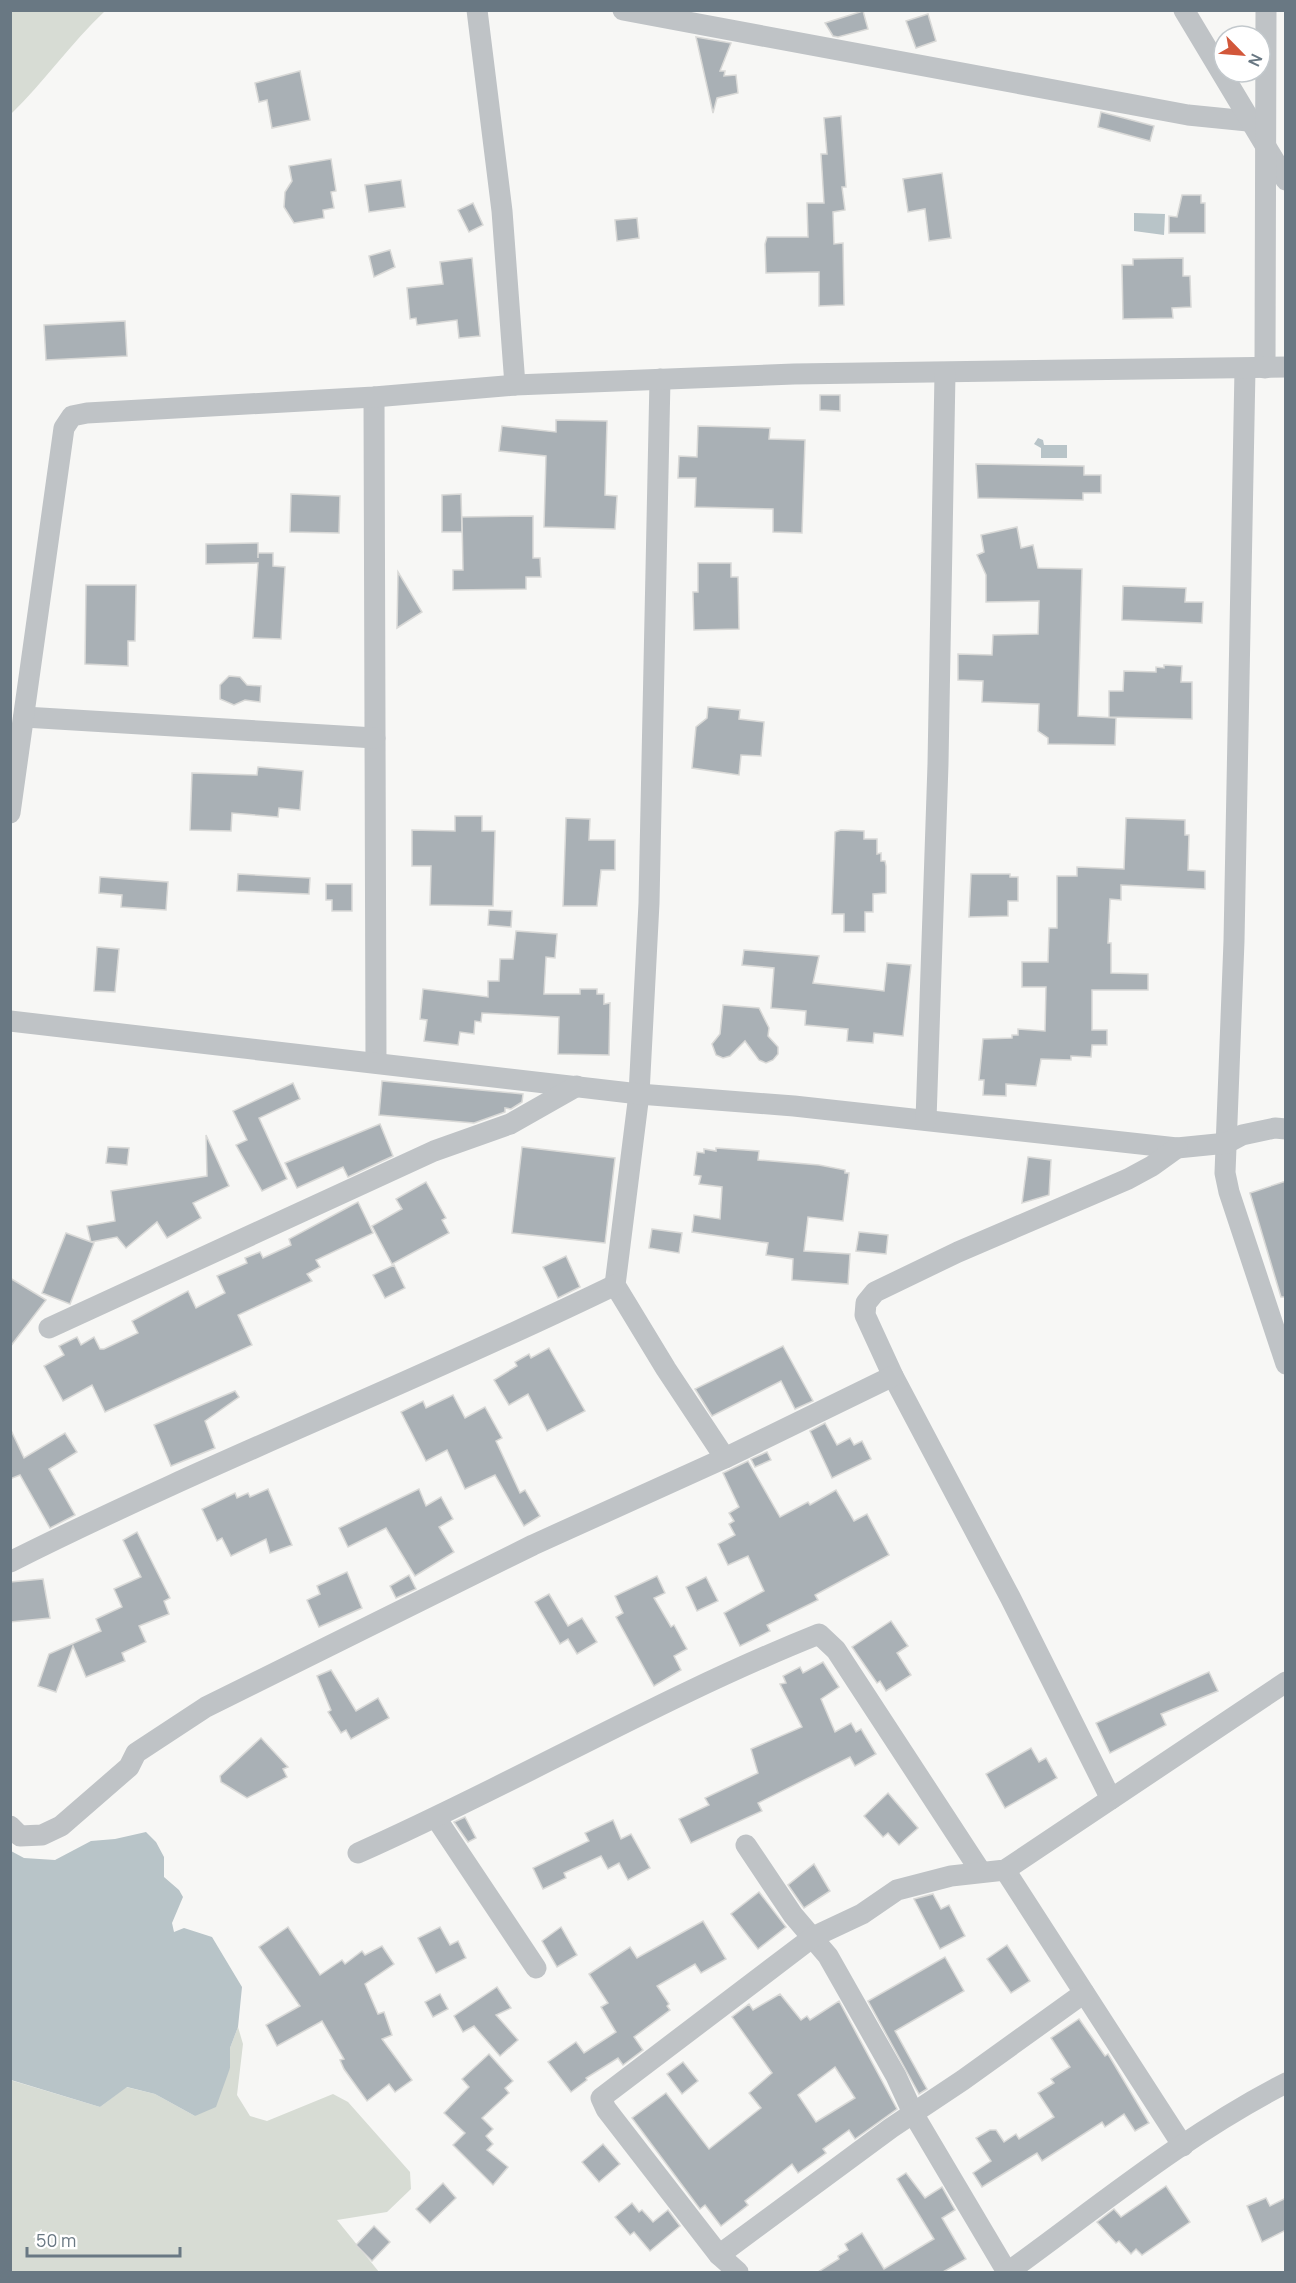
<svg xmlns="http://www.w3.org/2000/svg" width="1296" height="2283" viewBox="0 0 1296 2283" font-family="Manrope,sans-serif">
<style>
.green{fill:#d7dcd4}
.water{fill:#b8c4c8}
.building{fill:#a9b0b5;stroke:#d9d9d7;stroke-width:1.5;fill-rule:evenodd}
.lines{fill:none;stroke-linecap:round;stroke-linejoin:round}
.minor{stroke:#bfc3c6;stroke-width:21}
</style>
<rect width="100%" height="100%" fill="#f7f7f5"/>
<!-- green -->
<g class="green">
<path d="M11,10L105,11C71,43 44,82 11,114Z"/>
<path d="M238,2027L243,2044L237,2095L250,2116L267,2121L333,2094L348,2102L410,2172L411,2189L387,2212L337,2220L379,2272H11L10,2080L100,2107L126,2087L155,2094L195,2116L230,2068V2048Z"/>
</g>
<!-- water -->
<g class="water">
<path d="M1134,213L1165,214L1164,235L1134,231Z"/>
<path d="M1038,438L1043,440L1044,445H1067V458H1041V448L1034,444Z"/>
<path d="M146,1832L156,1842L164,1857V1877L179,1890L183,1897L172,1923L174,1932L184,1928L212,1937L242,1987L238,2027L230,2048V2068L216,2107L195,2116L155,2094L127,2087L100,2107L11,2080V1851L24,1858L55,1860L91,1841L115,1839Z"/>
</g>
<!-- building -->
<g class="building">
<path d="M863,11L868,29L838,37L833,36L825,23Z"/>
<path d="M928,14L936,41L916,48L906,21Z"/>
<path d="M696,37L731,43L720,71H725L724,76L736,75L738,93L717,98L713,113Z"/>
<path d="M300,71L310,120L272,128L267,100L259,102L255,83Z"/>
<path d="M1101,112L1154,126L1150,141L1098,127Z"/>
<path d="M841,116L846,187H842L845,210L833,212L834,244L843,243L844,305L819,306V272L766,273L765,244L767,237H808L807,203H824L821,154H827L824,118Z"/>
<path d="M331,159L336,191L331,192L334,208L323,210L324,218L294,223L284,207L285,192L292,181L289,166Z"/>
<path d="M942,173L951,238L929,241L925,209L908,212L903,179Z"/>
<path d="M401,180L405,207L369,212L365,185Z"/>
<path d="M1182,195H1201V203H1205V233H1169V216L1177,217Z"/>
<path d="M473,203L483,225L469,232L458,210Z"/>
<path d="M637,218L639,238L617,241L615,220Z"/>
<path d="M390,250L395,267L374,277L369,256Z"/>
<path d="M472,258L480,336L459,338L457,320L417,325L416,318L410,319L407,288L443,284L440,262Z"/>
<path d="M1183,258V276H1190L1191,307L1172,308L1173,318L1123,319L1122,265H1133V259Z"/>
<path d="M125,321L127,356L46,360L44,325Z"/>
<path d="M820,395H840V411L820,410Z"/>
<path d="M556,420L607,421L605,495L617,496L615,529L544,527L546,456L499,451L502,426L556,432Z"/>
<path d="M698,426L770,428L769,439L805,440L802,533L773,532V509L695,507L696,478H678L679,456L697,457Z"/>
<path d="M976,464L1084,466V475H1101V493H1083V500L978,498Z"/>
<path d="M291,494L340,496L339,533L290,532Z"/>
<path d="M461,494L462,532H442V495Z"/>
<path d="M533,516V558H540L541,577H526V589L453,590V570H463L462,517Z"/>
<path d="M1017,527L1021,548L1033,545L1038,568L1082,569L1078,716L1116,718L1115,745L1048,744V738L1038,731L1039,704L982,702L983,681L958,680V654L992,655L993,635L1038,634L1039,601L986,602V575L977,555L984,552L981,535Z"/>
<path d="M258,543V558V553H273V566L285,567L281,639L253,638L258,563L206,564V544Z"/>
<path d="M698,563H731V577H738L739,629L694,630L693,592H698Z"/>
<path d="M398,572L422,612L397,628Z"/>
<path d="M86,585H136L135,641H128V666L85,664Z"/>
<path d="M1123,586L1186,588L1185,602H1203L1202,623L1122,620Z"/>
<path d="M1164,665L1182,666L1181,682H1192V719L1109,717V691H1123L1124,671L1156,672V667L1164,668Z"/>
<path d="M229,676L240,677L247,685L261,686L260,702L245,700L234,705L220,699V685Z"/>
<path d="M708,707L740,710L739,719L764,722L761,756L741,755L739,775L692,768L696,727L707,718Z"/>
<path d="M258,767L303,771L300,810L279,808L278,817L232,813L231,831L190,830L192,773L257,775Z"/>
<path d="M455,816H482V831H495L493,906L430,905L431,866H412V830L455,831Z"/>
<path d="M566,818L590,819L589,840H615V870H601L597,906H563Z"/>
<path d="M1126,818L1185,820V835H1189L1188,870L1205,871V889L1121,885V900L1110,899L1108,943H1111V973L1148,974V990H1092V1030H1107V1045H1092L1091,1057L1071,1056V1060L1041,1059L1036,1086L1006,1084V1096L983,1095L984,1080H979L983,1039L1012,1038V1035H1018V1029L1045,1031L1046,987H1022V962H1048L1049,928H1057V876H1077V867L1124,869Z"/>
<path d="M841,830L864,831V839H877V854L881,853V861H885L886,866V893L873,894V912H865V932H844V914H832L835,832Z"/>
<path d="M238,874L310,878L309,894L237,891Z"/>
<path d="M971,874H1010V877H1018V901H1008V916L969,917Z"/>
<path d="M100,877L168,882L166,910L121,907L122,895L99,893Z"/>
<path d="M326,884H352V911H332V900H326Z"/>
<path d="M489,910L512,911L511,927L488,925Z"/>
<path d="M516,931L557,934L555,958L546,957L544,994H580V989H597V994H604V1004L610,1003L609,1055L558,1054L559,1017L482,1013L481,1022L475,1021L474,1034L460,1032L458,1045L424,1041L427,1020L420,1019L423,989L488,997V981H499L500,959H513Z"/>
<path d="M97,947L119,949L115,992L94,991Z"/>
<path d="M744,950L819,956L813,983L868,989L884,991L887,963L911,965L903,1036L874,1033L873,1043L847,1041L848,1029L805,1025L806,1011L771,1008L774,968L742,965Z"/>
<path d="M723,1005L759,1008L769,1028L768,1036L778,1047V1054L773,1060L766,1063L759,1060L745,1041L730,1056L723,1058L716,1055L712,1044L720,1034Z"/>
<path d="M382,1081L523,1094L522,1102L511,1109L505,1108V1112L474,1123L379,1115Z"/>
<path d="M293,1083L300,1099L259,1118L287,1179L262,1191L236,1145L247,1140L233,1111Z"/>
<path d="M380,1124L393,1156L348,1177L343,1167L297,1188L285,1163Z"/>
<path d="M206,1135L229,1186L193,1203L201,1218L167,1238L157,1222L126,1248L117,1237L91,1242L94,1243L70,1304L42,1293L66,1233L91,1242L87,1226L115,1221L111,1191L207,1176Z"/>
<path d="M108,1147L129,1148L127,1165L106,1163Z"/>
<path d="M522,1147L615,1158L605,1243L512,1233Z"/>
<path d="M716,1148L759,1151L758,1160L819,1165L845,1170V1173H849L843,1221L808,1217L804,1251L850,1254L848,1284L792,1280L793,1259L766,1255L768,1243L692,1232L694,1215L720,1219L722,1187L699,1184L701,1176L694,1175L697,1152L704,1153V1149L716,1151Z"/>
<path d="M1028,1157L1051,1160L1049,1195L1022,1203Z"/>
<path d="M1286,1181V1297H1281L1250,1193Z"/>
<path d="M426,1182L446,1218L442,1220L449,1233L392,1264L372,1226L402,1209L396,1199Z"/>
<path d="M358,1202L373,1233L316,1260L320,1267L307,1274L312,1281L238,1315L252,1345L105,1412L92,1385L63,1401L44,1366L64,1355L59,1346L77,1337L81,1345L94,1337L100,1349H104L138,1333L132,1321L188,1291L196,1308L225,1293L217,1276L247,1263L245,1258L260,1252L263,1258L291,1245L289,1239Z"/>
<path d="M652,1229L682,1233L679,1253L649,1248Z"/>
<path d="M859,1232L888,1235L886,1254L856,1251Z"/>
<path d="M566,1256L580,1287L558,1298L543,1267Z"/>
<path d="M394,1265L405,1288L385,1298L373,1275Z"/>
<path d="M10,1278L46,1300L10,1347Z"/>
<path d="M783,1346L813,1401L795,1409L781,1381L712,1416L695,1389Z"/>
<path d="M549,1348L585,1411L547,1431L528,1394L509,1405L494,1380L517,1366L515,1362L529,1354L531,1358Z"/>
<path d="M235,1391L239,1397L205,1421L215,1448L171,1466L154,1425Z"/>
<path d="M453,1395L465,1418L485,1407L502,1438L496,1441L520,1493L525,1490L540,1516L524,1526L495,1475L465,1489L447,1450L426,1461L401,1412L423,1401L426,1408Z"/>
<path d="M825,1423L837,1445L850,1438L854,1445L862,1441L871,1459L832,1478L810,1431Z"/>
<path d="M10,1428L24,1458L65,1433L77,1452L49,1469L75,1515L50,1528L20,1475L10,1479Z"/>
<path d="M767,1452L771,1460L755,1467L751,1459Z"/>
<path d="M748,1461L780,1517L808,1502L810,1505L836,1490L854,1521L867,1514L889,1555L815,1595L818,1600L767,1625L770,1631L740,1646L724,1613L764,1591L748,1556L728,1565L718,1544L735,1535L729,1524L734,1521L729,1513L739,1507L723,1473Z"/>
<path d="M268,1489L292,1545L270,1553L266,1539L231,1556L222,1538L217,1541L202,1509L235,1493L237,1498L248,1493L250,1497Z"/>
<path d="M419,1489L426,1506L441,1497L453,1519L439,1527L454,1552L415,1576L386,1528L348,1547L339,1528Z"/>
<path d="M137,1532L170,1598L164,1601L169,1614L139,1626L146,1642L122,1653L125,1661L86,1677L73,1646L56,1692L38,1686L49,1654L101,1631L96,1619L122,1607L114,1589L141,1577L123,1540Z"/>
<path d="M347,1572L362,1608L319,1627L307,1600L320,1594L317,1586Z"/>
<path d="M409,1575L416,1589L396,1598L390,1586Z"/>
<path d="M657,1576L665,1593L654,1598L671,1627L674,1625L687,1649L674,1656L681,1670L654,1686L616,1617L623,1613L615,1596Z"/>
<path d="M706,1577L718,1601L697,1611L686,1587Z"/>
<path d="M43,1579L50,1618L10,1622V1582Z"/>
<path d="M549,1594L568,1626L582,1618L597,1642L577,1654L568,1639L560,1644L535,1602Z"/>
<path d="M891,1621L908,1646L897,1653L911,1675L886,1691L880,1681L877,1683L852,1647Z"/>
<path d="M823,1662L839,1687L821,1699L835,1732L851,1723L856,1732L861,1729L876,1754L855,1766L850,1757L758,1803L762,1811L691,1843L679,1819L709,1805L705,1798L758,1773L751,1749L802,1727L780,1684L786,1683L783,1676L800,1667L803,1673Z"/>
<path d="M331,1670L356,1711L378,1698L389,1718L351,1739L346,1730L341,1733L328,1712L331,1710L317,1676Z"/>
<path d="M1209,1672L1218,1691L1161,1714L1166,1725L1110,1753L1096,1723Z"/>
<path d="M261,1738L288,1767L283,1769L287,1777L247,1798L221,1782L220,1776Z"/>
<path d="M1031,1748L1039,1762L1046,1758L1057,1778L1005,1808L986,1774Z"/>
<path d="M888,1793L918,1828L899,1845L888,1833L883,1837L864,1816Z"/>
<path d="M465,1817L476,1838L468,1842L454,1822Z"/>
<path d="M613,1820L621,1839L631,1834L650,1868L628,1880L619,1863L608,1869L601,1856L564,1873L566,1878L543,1889L533,1868L589,1841L585,1833Z"/>
<path d="M814,1864L830,1891L804,1908L788,1885Z"/>
<path d="M759,1892L786,1927L758,1949L731,1914Z"/>
<path d="M933,1894L941,1909L949,1905L965,1936L940,1949L914,1899Z"/>
<path d="M703,1921L726,1959L701,1973L695,1964L657,1986L669,2004L667,2006L670,2010L634,2037L643,2050L623,2065L618,2058L586,2078L587,2080L571,2092L548,2062L576,2042L584,2053L616,2032L601,2007L608,2003L589,1974L630,1947L637,1958Z"/>
<path d="M288,1927L320,1975L342,1960L345,1964L362,1951L365,1955L382,1946L394,1964L365,1984L378,2014L384,2012L392,2035L382,2039L412,2080L395,2092L389,2084L367,2101L344,2069L340,2060L344,2059L322,2021L277,2046L266,2025L300,2006L259,1947Z"/>
<path d="M440,1927L450,1945L458,1941L466,1958L436,1973L418,1938Z"/>
<path d="M561,1927L577,1955L557,1967L542,1941Z"/>
<path d="M1007,1945L1030,1981L1011,1993L987,1959Z"/>
<path d="M945,1957L964,1991L895,2031L927,2089L919,2094L868,2001Z"/>
<path d="M497,1987L511,2008L496,2015L518,2040L500,2056L474,2026L463,2032L454,2016Z"/>
<path d="M440,1994L448,2009L433,2017L425,2002Z"/>
<path d="M780,1994L801,2020L807,2016L810,2020L839,2001L897,2109L855,2139L849,2130L823,2149L826,2153L798,2173L792,2164L745,2201L748,2205L721,2226L705,2205L700,2209L632,2118L666,2093L709,2149L761,2108L749,2093L772,2073L732,2017L749,2004L753,2010ZM835,2067L855,2098L816,2122L798,2095Z"/>
<path d="M1079,2019L1105,2056L1108,2054L1149,2123L1135,2131L1124,2114L1105,2127L1102,2122L1042,2161L1037,2153L982,2187L973,2173L991,2161L976,2138L990,2130H996L1004,2142L1016,2134L1019,2139L1054,2117L1038,2093L1054,2083L1051,2079L1070,2067L1051,2038Z"/>
<path d="M489,2054L513,2081L505,2088L509,2093L482,2118L493,2129L486,2136L493,2144L487,2150L508,2167L493,2185L453,2145L465,2133L444,2113L469,2087L462,2079Z"/>
<path d="M683,2062L698,2081L682,2094L667,2074Z"/>
<path d="M603,2144L620,2164L599,2182L582,2162Z"/>
<path d="M906,2173L925,2198L942,2187L955,2210L942,2218L966,2259L943,2272H818L839,2259L838,2256L848,2250L845,2244L862,2233L884,2269L934,2239L897,2179Z"/>
<path d="M443,2183L456,2198L430,2223L416,2209Z"/>
<path d="M1166,2186L1190,2222L1142,2255L1136,2249L1131,2254L1119,2241L1116,2243L1097,2222L1114,2209L1121,2217Z"/>
<path d="M1266,2198L1270,2206L1286,2198V2230L1262,2242L1247,2206Z"/>
<path d="M632,2203L639,2212L642,2210L653,2222L668,2210L680,2226L650,2251L634,2232L630,2235L615,2217Z"/>
<path d="M374,2226L390,2242L372,2261L356,2245Z"/>
</g>
<g class="lines">
<!-- minor -->
<g class="minor">
<path d="M477,10L502,211L515,385"/>
<path d="M623,10L1188,115L1248,121"/>
<path d="M1184,10L1286,180"/>
<path d="M1265,368L1266,10"/>
<path d="M1245,369L1234,941L1225,1173L1229,1192L1286,1364"/>
<path d="M660,379L649,903L639,1094L615,1285L666,1369L725,1458"/>
<path d="M374,397L376,1062"/>
<path d="M24,717L375,738"/>
<path d="M10,813L64,428L72,416L87,413L374,397L515,385L794,374L1286,367"/>
<path d="M10,1021L639,1094L794,1106L1177,1148L1227,1143L1242,1135L1275,1128L1286,1129"/>
<path d="M926,1120L938,764L945,373"/>
<path d="M49,1328L434,1151L510,1124L577,1086"/>
<path d="M10,1562C209,1462 416,1382 615,1285"/>
<path d="M1111,1799L1010,1597L893,1376L865,1315L866,1303L875,1292L958,1252L1128,1179L1152,1166L1177,1148"/>
<path d="M436,1818L536,1968"/>
<path d="M10,1826L20,1836L42,1835L61,1826L129,1767L136,1753L206,1707L533,1545L725,1458L893,1376"/>
<path d="M746,1845L793,1915L828,1956L896,2076L914,2115L1007,2272"/>
<path d="M358,1853C514,1784 661,1697 819,1634L836,1650L981,1872"/>
<path d="M1005,1870L1183,2146"/>
<path d="M719,2255L891,2128L963,2080L1084,1993"/>
<path d="M738,2272L719,2255L606,2109L601,2098L813,1937L862,1914L897,1890L951,1876L1005,1870L1286,1682"/>
<path d="M1008,2272C1098,2207 1186,2134 1286,2083"/>
</g>
</g>
<!-- border -->
<rect width="1296" height="2283" fill="none" stroke="#697883" stroke-width="24"/>
<!-- north arrow -->
<g transform="translate(1242 54) rotate(115)"><circle r="28" fill="#ffffff" stroke="#c3c9cd" stroke-width="1.5"/>
<path d="M0-4.5L10 22L0 15L-10 22Z" fill="#d2573a"/>
<text y="-9" font-size="16" font-weight="bold" text-anchor="middle" fill="#697883">N</text>
</g>
<!-- scale -->
<path d="M27 2247v9h153v-9" fill="none" stroke="#697883" stroke-width="3"/>
<text x="36" y="2247" font-size="18" fill="#697883" stroke="#ffffff" stroke-width="4.5" paint-order="stroke">50 m</text>
</svg>
